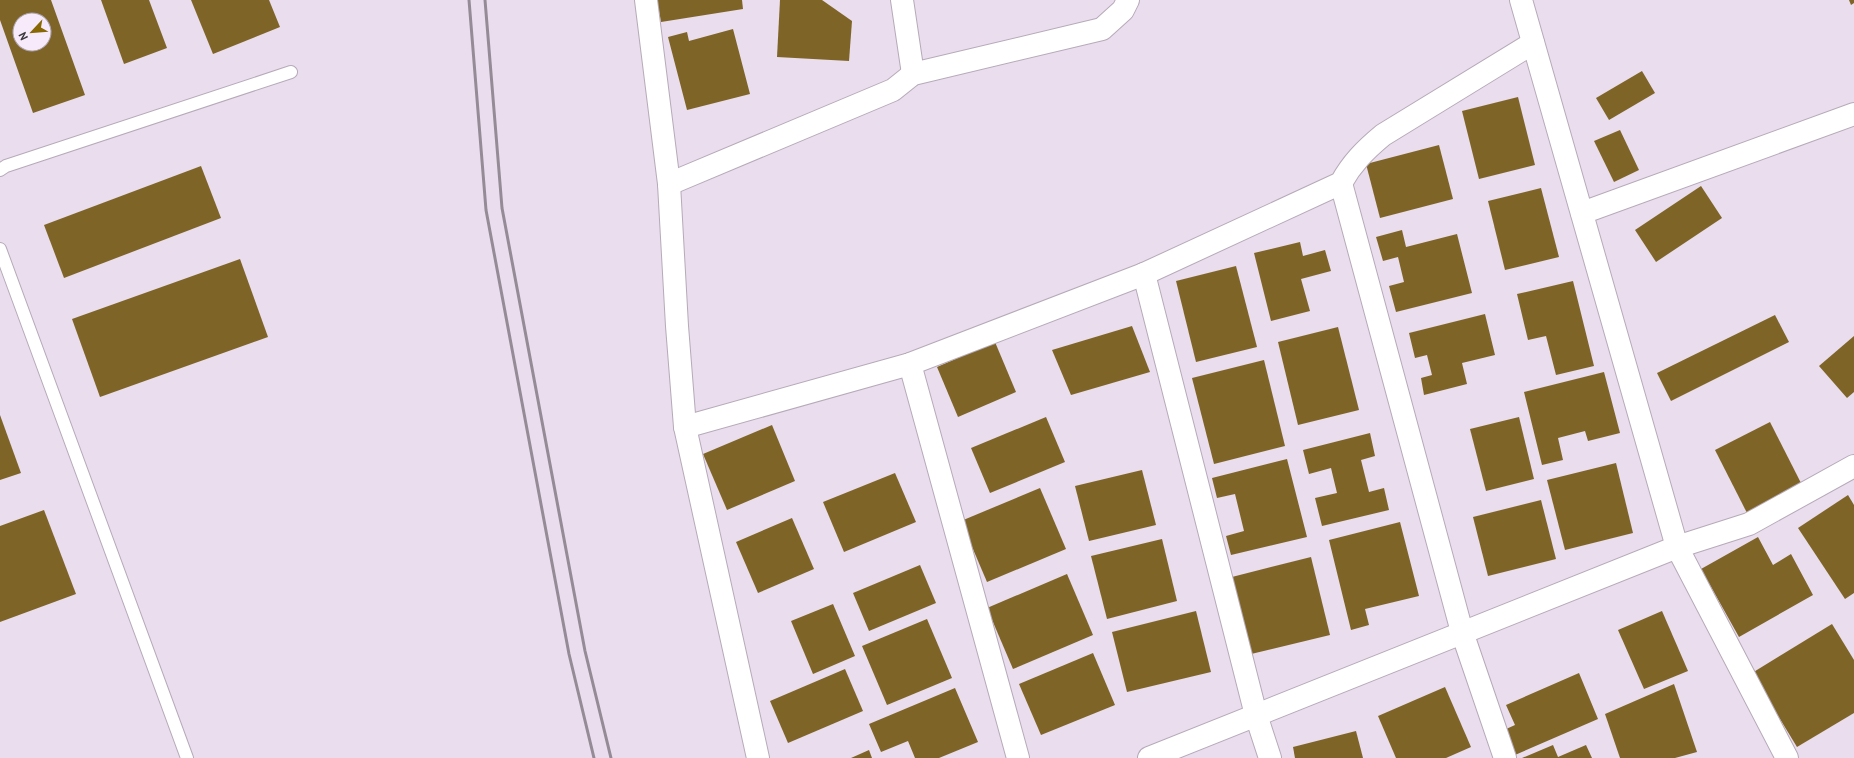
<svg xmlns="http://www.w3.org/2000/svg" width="1854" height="758" viewBox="0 0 1854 758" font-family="'PT Sans',sans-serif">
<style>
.building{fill:#7f6427;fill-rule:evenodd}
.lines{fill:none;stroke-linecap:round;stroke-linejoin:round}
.service-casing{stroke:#b6aab9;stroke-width:14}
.minor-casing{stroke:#b6aab9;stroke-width:24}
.tertiary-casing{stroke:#b6aab9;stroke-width:24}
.service{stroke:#fff;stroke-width:12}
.minor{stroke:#fff;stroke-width:22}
.tertiary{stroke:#fff;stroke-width:22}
.rail{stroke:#948b96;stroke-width:3}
</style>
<rect width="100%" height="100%" fill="#eadded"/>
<!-- building -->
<g class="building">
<path d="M0,0H51L85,95L33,113L0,20ZM20,20H44V44H20Z"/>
<path d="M101,0H149L167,48L124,64Z"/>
<path d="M191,0H269L280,27L213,54Z"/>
<path d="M657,0H742L743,9L661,22Z"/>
<path d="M780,0H822L852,21L849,61L777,57Z"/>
<path d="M1849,0H1854V3L1851,5Z"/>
<path d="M733,29L750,94L687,110L668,37L687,32L689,41Z"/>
<path d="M1642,71L1655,93L1609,120L1596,98Z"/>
<path d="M1518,97L1535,165L1479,179L1462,111Z"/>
<path d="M1620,130L1639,170L1614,182L1594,141Z"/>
<path d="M1439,145L1453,199L1380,218L1366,164Z"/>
<path d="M201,166L221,218L64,278L44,225Z"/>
<path d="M1701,186L1722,218L1656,262L1635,230Z"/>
<path d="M1541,188L1559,257L1505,270L1488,201Z"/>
<path d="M1402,230L1406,247L1457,234L1472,293L1396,312L1389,286L1404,282L1398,257L1383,261L1376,237Z"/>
<path d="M1300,242L1303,256L1325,250L1331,271L1301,279L1310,311L1271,321L1254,253Z"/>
<path d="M240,259L268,337L100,397L72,319Z"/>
<path d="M1236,266L1257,347L1196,362L1176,281Z"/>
<path d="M1573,281L1594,366L1556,375L1546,336L1528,340L1517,294Z"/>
<path d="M1485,314L1495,355L1462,363L1467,384L1424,395L1421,378L1432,375L1427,355L1415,358L1409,333Z"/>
<path d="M1775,315L1789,342L1671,401L1657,373Z"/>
<path d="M1132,326L1150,372L1071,395L1052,350Z"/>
<path d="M1338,327L1359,410L1298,425L1278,342Z"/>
<path d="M1854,336V392L1847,398L1819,366Z"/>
<path d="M995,342L1016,392L958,417L937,367Z"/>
<path d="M1264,360L1285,446L1214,464L1192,378Z"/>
<path d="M1604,372L1620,433L1588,441L1585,431L1558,438L1563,460L1542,465L1524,392Z"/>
<path d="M0,415L21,473L0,480Z"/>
<path d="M1046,417L1065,462L990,493L971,448Z"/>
<path d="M1519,417L1534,479L1486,491L1470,429Z"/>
<path d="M1770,422L1802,485L1747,513L1715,450Z"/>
<path d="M772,425L795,481L727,510L703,454Z"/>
<path d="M1370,433L1375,456L1361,460L1369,492L1384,488L1389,510L1322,526L1315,498L1337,493L1331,468L1309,474L1303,450Z"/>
<path d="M1287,459L1307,537L1231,555L1226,536L1244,531L1235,494L1217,498L1212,478Z"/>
<path d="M1616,463L1633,533L1565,550L1547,480Z"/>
<path d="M1142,470L1156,525L1089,541L1075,486Z"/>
<path d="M895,473L916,522L844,552L823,502Z"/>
<path d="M1040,488L1066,549L987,582L961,521Z"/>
<path d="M1848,495L1854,505V593L1845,599L1798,528Z"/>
<path d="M1541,500L1556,559L1488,576L1473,517Z"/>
<path d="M44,510L76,594L0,622V526Z"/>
<path d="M792,518L814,569L758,593L736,542Z"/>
<path d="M1400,522L1419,596L1365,609L1369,625L1351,630L1329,540Z"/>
<path d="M1758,537L1773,565L1791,554L1813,595L1739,637L1701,569Z"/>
<path d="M1162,539L1177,601L1107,619L1091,556Z"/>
<path d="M1311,557L1330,635L1247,655L1228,578Z"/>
<path d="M920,565L936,603L869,631L853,593Z"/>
<path d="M1067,574L1093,635L1013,669L987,608Z"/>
<path d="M833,604L855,656L813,674L791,621Z"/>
<path d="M1196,611L1211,672L1127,692L1112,632Z"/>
<path d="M1662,611L1688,671L1644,689L1618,630Z"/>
<path d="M927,619L952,678L887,705L862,646Z"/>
<path d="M1832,624L1854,660V713L1797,747L1752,673Z"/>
<path d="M1093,653L1115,705L1041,735L1019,684Z"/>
<path d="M845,669L863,711L788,743L770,701Z"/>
<path d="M1579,673L1598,719L1515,755L1504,730L1515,725L1506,705Z"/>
<path d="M1674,684L1697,752L1675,758H1620L1605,714Z"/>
<path d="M1445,687L1471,747L1446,758H1396L1378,716Z"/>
<path d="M955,688L978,742L939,758H915L908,741L881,752L869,724Z"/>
<path d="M1356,731L1363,758H1295L1293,747Z"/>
<path d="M1553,745L1558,757L1586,745L1592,758H1522Z"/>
<path d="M869,750L872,758H851Z"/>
</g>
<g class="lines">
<defs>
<g id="service">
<path d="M0,170L6,166L291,72"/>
<path d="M0,249L187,758"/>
</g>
<g id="minor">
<path d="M902,0L913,74"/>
<path d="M1521,0L1677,547L1787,758"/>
<path d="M1341,183L1462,632L1505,758"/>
<path d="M669,184L893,90L913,74L1102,29L1123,10L1128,0"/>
<path d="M1582,213L1854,114"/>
<path d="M1144,274L1256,715L1270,758"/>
<path d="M910,364L1018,758"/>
<path d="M685,427L910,364L1144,274L1341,183C1352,163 1365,150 1383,135L1533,43"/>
<path d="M1149,758L1677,547L1749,524L1854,466"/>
</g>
<path id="tertiary" d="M646,0L669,184L677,326L685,427L758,758"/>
</defs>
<!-- service casing -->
<use href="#service" class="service-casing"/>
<!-- minor casing -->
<use href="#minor" class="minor-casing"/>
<!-- tertiary casing -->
<use href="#tertiary" class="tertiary-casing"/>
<!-- service -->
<use href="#service" class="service"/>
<!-- minor -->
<use href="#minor" class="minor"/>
<!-- tertiary -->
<use href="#tertiary" class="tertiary"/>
<!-- rail -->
<g class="rail">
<path d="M469,0L486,210L569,654L594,758"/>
<path d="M485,0L502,208L585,651L611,758"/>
</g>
</g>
<!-- north arrow -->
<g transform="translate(32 32) rotate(244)"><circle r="19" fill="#f7ebfb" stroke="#aca3af"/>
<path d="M0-3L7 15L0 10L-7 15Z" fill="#8a6705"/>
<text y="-6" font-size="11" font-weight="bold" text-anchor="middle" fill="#3b363c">N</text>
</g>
</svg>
